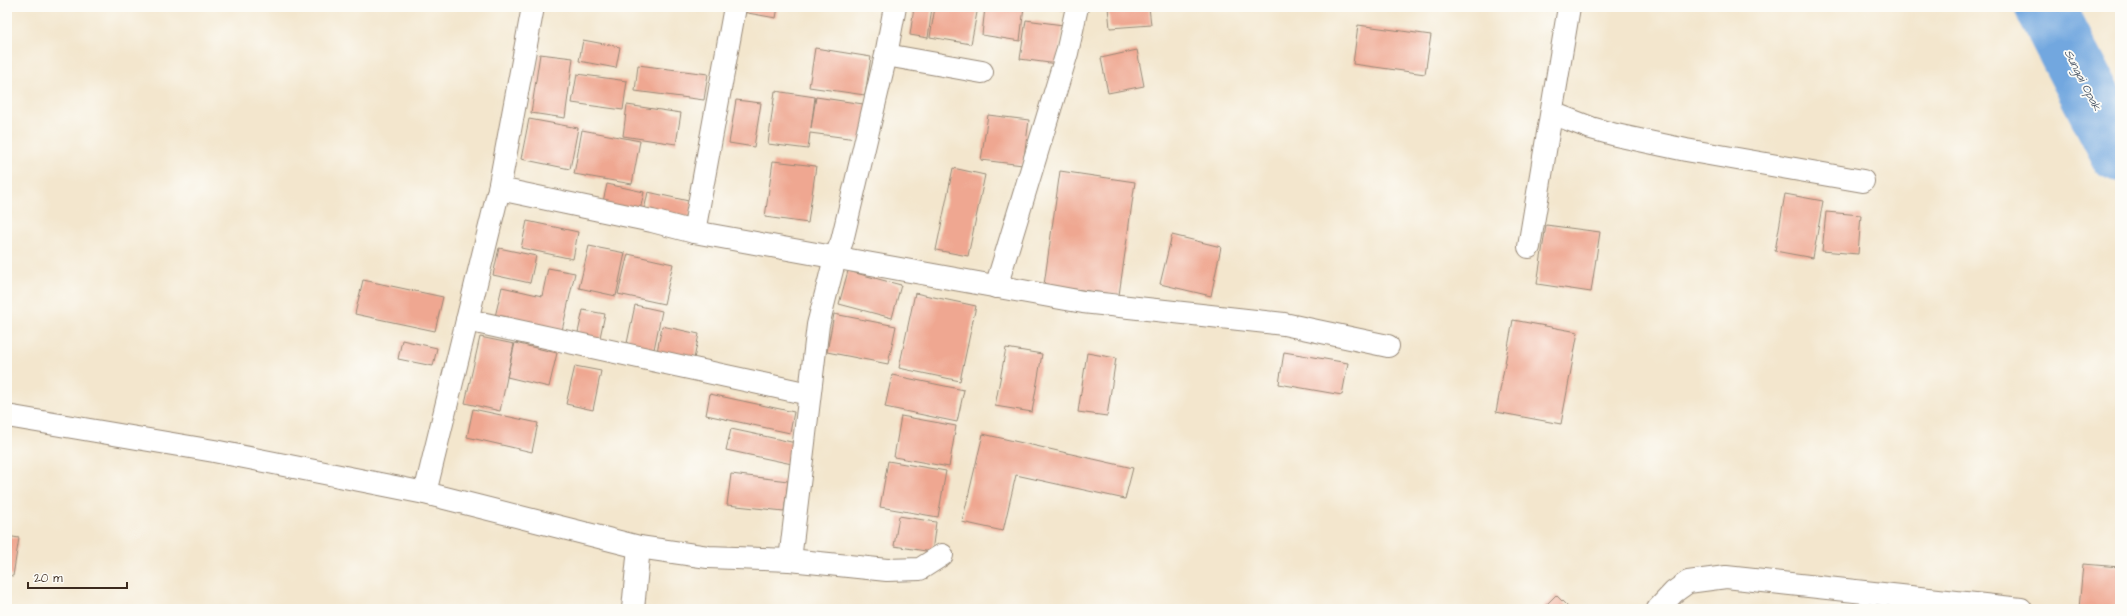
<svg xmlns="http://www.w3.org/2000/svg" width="2127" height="616" viewBox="0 0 2127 616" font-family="'Architects Daughter',sans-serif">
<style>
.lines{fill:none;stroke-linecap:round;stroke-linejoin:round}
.river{stroke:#72a7df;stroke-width:60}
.building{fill:#efa791}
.minor-casing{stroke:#978876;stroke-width:24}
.minor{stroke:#fff;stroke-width:22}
.labels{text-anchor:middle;stroke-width:3.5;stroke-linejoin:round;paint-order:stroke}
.water-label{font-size:12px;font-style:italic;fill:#515c6b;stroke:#fdfcf7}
</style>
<rect width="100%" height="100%" fill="#fdfcf7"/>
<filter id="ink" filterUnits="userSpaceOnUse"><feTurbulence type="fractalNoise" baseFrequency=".025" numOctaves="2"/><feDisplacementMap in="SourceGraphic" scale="8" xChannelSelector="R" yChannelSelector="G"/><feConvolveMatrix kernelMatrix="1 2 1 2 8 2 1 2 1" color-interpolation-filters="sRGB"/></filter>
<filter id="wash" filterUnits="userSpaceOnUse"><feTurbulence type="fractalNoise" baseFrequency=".012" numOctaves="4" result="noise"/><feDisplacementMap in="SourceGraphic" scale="16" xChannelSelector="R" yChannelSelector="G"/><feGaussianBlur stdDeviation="0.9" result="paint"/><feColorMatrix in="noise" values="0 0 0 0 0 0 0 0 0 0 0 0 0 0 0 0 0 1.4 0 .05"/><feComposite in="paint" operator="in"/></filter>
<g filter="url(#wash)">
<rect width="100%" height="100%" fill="#f3e6cd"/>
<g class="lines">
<!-- river -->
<path class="river" d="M2045,7L2120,152"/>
</g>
<g id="blocks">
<!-- building -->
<g class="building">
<path d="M743,7H778L776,18L742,12Z"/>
<path d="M914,7H932L928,38L910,35Z"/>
<path d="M935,7H978L971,44L930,37Z"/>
<path d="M985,7H1024L1020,41L982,35Z"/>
<path d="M1049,7H1062V10Z"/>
<path d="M1108,7H1149L1151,25L1110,28Z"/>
<path d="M1026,20L1063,25L1057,64L1020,59Z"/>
<path d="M1358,25L1431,35L1425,74L1353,64Z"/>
<path d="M583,40L620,47L616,68L579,61Z"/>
<path d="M815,48L871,57L865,95L809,87Z"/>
<path d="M1137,50L1144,86L1108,93L1101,58Z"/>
<path d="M540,54L573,58L565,118L531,113Z"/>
<path d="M638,65L708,74L704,100L635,91Z"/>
<path d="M577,74L627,81L623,110L572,103Z"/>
<path d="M775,91L815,97L811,128L816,97L870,105L864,140L810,133L808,149L768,144Z"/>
<path d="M736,100L761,103L754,147L729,143Z"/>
<path d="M627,105L681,113L676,144L623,136Z"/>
<path d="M988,115L1029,120L1023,165L981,160Z"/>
<path d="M529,119L578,128L570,169L521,159Z"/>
<path d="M582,130L640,141L632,184L574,174Z"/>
<path d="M773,161L816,166L808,223L765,217Z"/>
<path d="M953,168L985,175L968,256L936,250Z"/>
<path d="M1060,171L1135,182L1119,295L1044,285Z"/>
<path d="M607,184L644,192L639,215L602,206Z"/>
<path d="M648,192L693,202L688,224L643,215Z"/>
<path d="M1785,194L1823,201L1813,258L1775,251Z"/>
<path d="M1826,212L1861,215L1858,254L1822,251Z"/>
<path d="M527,221L578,232L573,259L521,248Z"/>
<path d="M1546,225L1600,232L1591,292L1537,284Z"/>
<path d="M1172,235L1221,247L1211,296L1160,284Z"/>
<path d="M589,246L625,253L616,296L579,288Z"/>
<path d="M499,248L536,256L530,283L493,275Z"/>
<path d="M628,254L673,264L664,304L618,294Z"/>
<path d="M548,268L575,273L561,335L494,321L502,287L542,296Z"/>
<path d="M848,271L901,285L892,318L839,304Z"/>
<path d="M363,280L443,297L435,331L355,314Z"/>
<path d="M915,293L976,306L960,381L899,368Z"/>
<path d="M635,305L662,311L653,354L626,348Z"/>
<path d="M583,310L605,314L599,342L577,337Z"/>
<path d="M834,314L896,326L888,364L827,352Z"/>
<path d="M1513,320L1578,332L1561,424L1496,412Z"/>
<path d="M662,326L699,334L694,359L657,352Z"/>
<path d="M480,337L514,344L500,411L465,403Z"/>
<path d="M402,340L437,348L433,366L398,359Z"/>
<path d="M515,343L557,353L549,387L507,377Z"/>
<path d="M1006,348L1042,354L1032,412L995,406Z"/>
<path d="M1284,352L1348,363L1342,395L1279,384Z"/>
<path d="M1087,353L1116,358L1107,416L1078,412Z"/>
<path d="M575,366L601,371L593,410L566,404Z"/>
<path d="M892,375L964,390L957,422L885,407Z"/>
<path d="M710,394L794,412L790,433L706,415Z"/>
<path d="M473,409L538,423L532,452L467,437Z"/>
<path d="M901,416L956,426L949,467L894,457Z"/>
<path d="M731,429L796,443L792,464L726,450Z"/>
<path d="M983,434L1133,468L1125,499L1016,475L1003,531L962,522Z"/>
<path d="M888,461L946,471L938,517L880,507Z"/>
<path d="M731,474L788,481L784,511L727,505Z"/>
<path d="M899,516L936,522L932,552L894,546Z"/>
<path d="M7,536L19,538L13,576L7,575Z"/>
<path d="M2083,564L2120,567V609H2079Z"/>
<path d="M1556,595L1570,609H1542Z"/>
</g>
</g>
</g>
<g filter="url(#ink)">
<use href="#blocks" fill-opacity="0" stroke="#978876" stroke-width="1"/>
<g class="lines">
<defs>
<g id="minor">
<path d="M886,55L982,72"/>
<path d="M1552,113L1591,128L1616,135L1686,150L1863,181"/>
<path d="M499,189L652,221L694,232L1083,302L1284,324L1388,346"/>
<path d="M694,232L735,7"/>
<path d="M1529,247L1569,7"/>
<path d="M996,287L1067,53L1077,7"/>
<path d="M467,320L809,394"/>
<path d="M7,416L214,451L425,493L639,547L708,557L790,560L887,570L920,569L942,555"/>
<path d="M425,493L499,189L533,7"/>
<path d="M790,560L818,325L835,258L842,241L886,55L895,7"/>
<path d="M633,609L639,547"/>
<path d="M1658,609L1674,592L1688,582L1726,577L2021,609"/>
</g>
</defs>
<!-- minor casing -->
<use href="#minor" class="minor-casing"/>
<!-- minor -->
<use href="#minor" class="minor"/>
</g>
</g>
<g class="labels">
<!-- water labels -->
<g class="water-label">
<text transform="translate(2083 80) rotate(63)" y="4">Sungai Opak</text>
</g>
</g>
<!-- margin -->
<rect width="2127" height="616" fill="none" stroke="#fdfcf7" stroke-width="24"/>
<!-- scale -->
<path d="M28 582v6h99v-6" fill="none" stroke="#3b2a1e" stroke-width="2"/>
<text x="34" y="582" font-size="12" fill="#3b2a1e" stroke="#fdfcf7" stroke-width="3" paint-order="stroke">20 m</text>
</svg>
